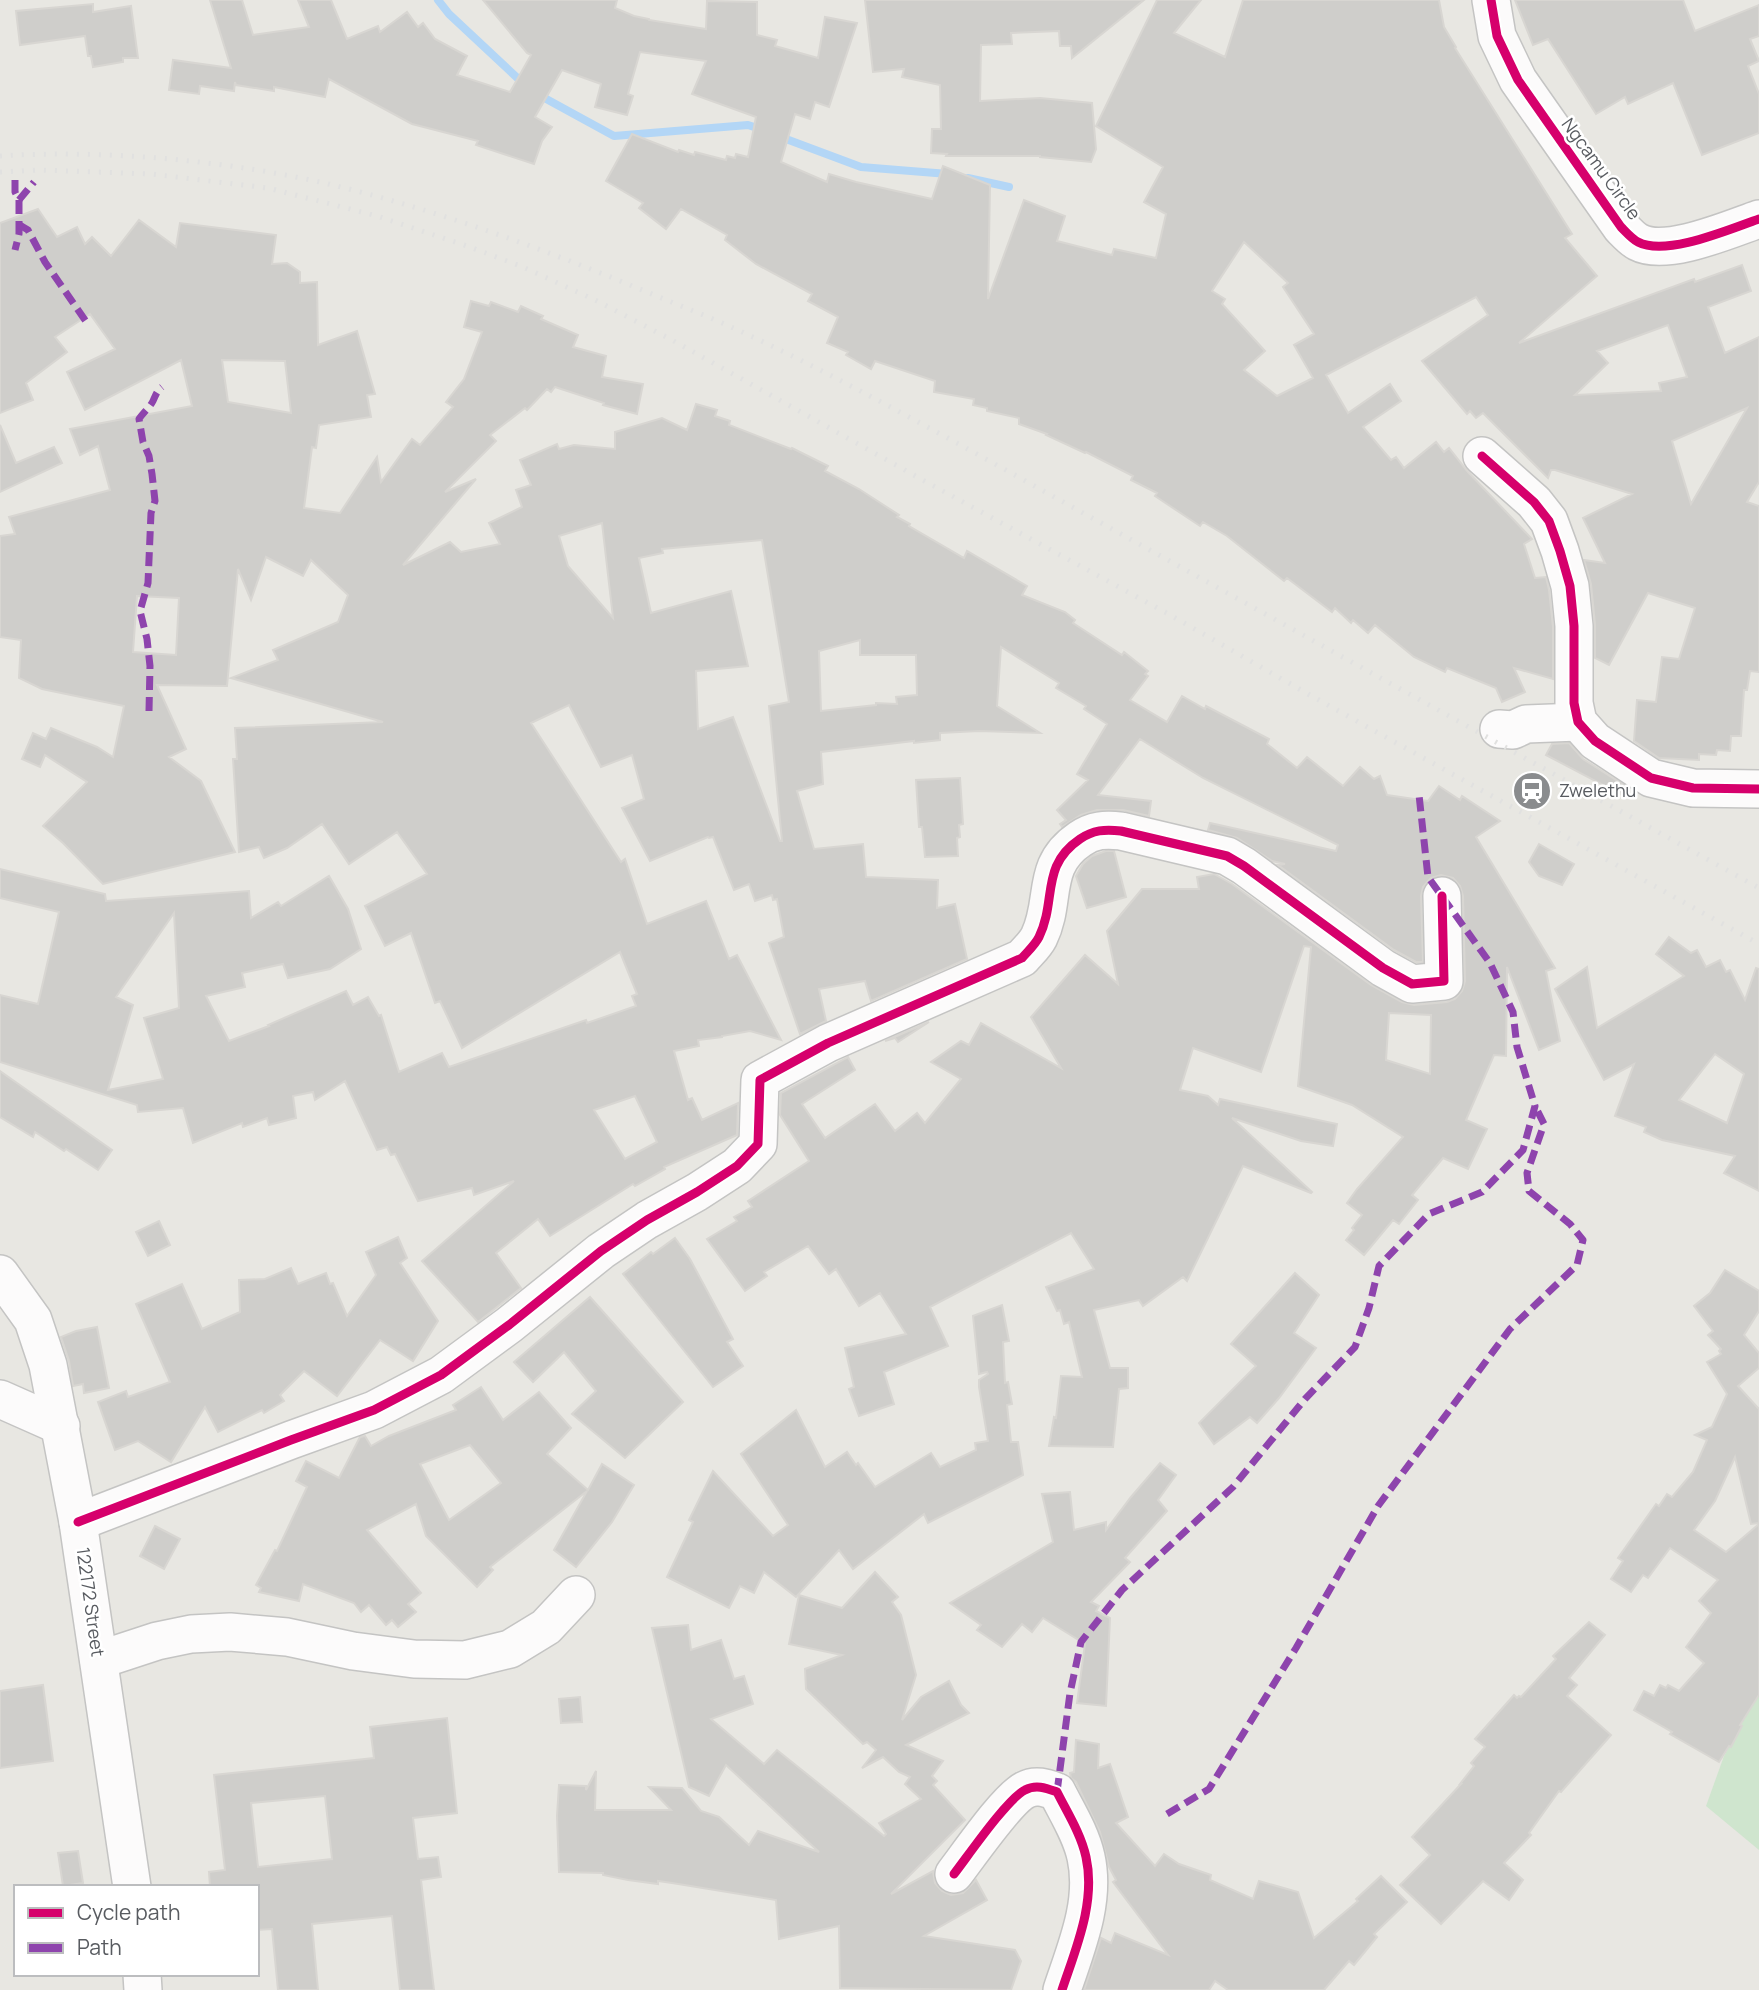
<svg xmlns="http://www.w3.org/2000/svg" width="1759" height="1990" viewBox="0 0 1759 1990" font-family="Manrope,sans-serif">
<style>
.green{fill:#cfe5ce}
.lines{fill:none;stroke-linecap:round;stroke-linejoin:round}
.stream{stroke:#b3d6f6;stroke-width:8}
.building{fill:#cfcecb;stroke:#d8d6d2;stroke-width:2;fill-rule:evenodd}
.minor-casing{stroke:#c4c4c3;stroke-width:40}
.minor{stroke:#fcfbfb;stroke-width:37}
.rail{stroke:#e1e1e0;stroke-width:5;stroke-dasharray:2 9;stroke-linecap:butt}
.quiet{stroke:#8e44ad;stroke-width:7;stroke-dasharray:14 7;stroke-linecap:butt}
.cycleway-casing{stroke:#fff;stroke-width:13}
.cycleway{stroke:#d6006c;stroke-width:9}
.labels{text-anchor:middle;stroke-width:5;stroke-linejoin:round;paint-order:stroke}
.street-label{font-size:18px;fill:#585b60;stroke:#fff}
.poi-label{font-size:18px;fill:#585b60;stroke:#fff;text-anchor:start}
</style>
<rect width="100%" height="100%" fill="#e8e7e2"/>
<!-- green -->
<path class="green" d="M1759,1692V1850L1706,1806L1724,1756Z"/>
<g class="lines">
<!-- stream -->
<g class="stream">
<path d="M438,0L449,14L526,86"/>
<path d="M539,95L614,136L748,125L763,130"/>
<path d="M778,136L861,167L948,174"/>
<path d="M968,178L1009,187"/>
</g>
</g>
<!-- building -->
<g class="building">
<path d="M210,0H242L253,35L309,27L298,0H331L347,39L378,26L380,32L407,12L418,27L423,23L435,39L467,56L457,75L510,92L531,55L527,53L483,0H617L615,8L634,16L649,19V20L706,29L707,1L757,2V35L777,40L775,46L818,58L825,17L857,23L829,107L815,102L810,119L795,114L781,162L827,182L829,174L856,182L932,199L943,166L990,185L988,299L1024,200L1065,216L1057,241L1112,255L1114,249L1156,258L1166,214L1144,202L1163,167L1096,126L1157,0H1201L1174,33L1225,57L1243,0H1439L1444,27L1456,47L1455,48L1572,234L1565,238L1597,276L1519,343L1694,279L1695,282L1742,265L1751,291L1708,307L1725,353L1759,337V482L1747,502L1759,506V672L1750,671L1747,690H1744L1741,736H1731L1730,751L1717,750L1716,755L1699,754V760L1659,758L1634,741L1637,700L1656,702L1662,657L1679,659L1695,608L1648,593L1609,665L1595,658V624L1591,584L1584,560L1605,563L1583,518L1632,494L1555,470H1551L1548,478L1483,413L1476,418L1470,411L1467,414L1422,361L1488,315L1476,297L1326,375L1348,413L1390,384L1401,401L1363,427L1391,460L1396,457L1404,468L1436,442L1444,452L1449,448L1468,472L1532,539L1524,544L1535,578L1546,577L1549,590L1553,627V679L1514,668L1525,692L1502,702L1496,688L1447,668L1445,672L1414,657L1375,625L1368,633L1353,620L1351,623L1335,608L1332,612L1287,578L1284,581L1227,536L1203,522L1200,526L1155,496L1157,493L1131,480L1133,476L1086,452L1085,453L1046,435L1047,434L1019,424V418L987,411V408L973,405L974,399L934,392L935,381L875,361L871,369L846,355L848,352L827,343L838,317L808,301L812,294L756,264L725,240L727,235L681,209L666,229L639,208L643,203L606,181L632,134L678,152L679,150L694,155L695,152L726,160L727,156L735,158L736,154L748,157L756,117L692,94L706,61L640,52L628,94L633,96L627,115L595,107L601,84L562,70L535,117L552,127L542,141L534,164L476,145L478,141L412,124L329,79L325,97L274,87V91L236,85L235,82L234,91L200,86L199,94L169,90L173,60L231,68ZM1244,242L1288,283L1283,287L1314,334L1294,345L1313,378L1277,396L1244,370L1265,351L1222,304L1225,299L1212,291ZM1668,325L1687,377L1659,383L1661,391L1575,395L1608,363L1597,351ZM1747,408L1691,504L1672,441Z"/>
<path d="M865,0H1144L1072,58L1071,46H1060L1059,31L1011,33L1012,44L981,45L980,101L1040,98L1092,103L1096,149L1091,162L1040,157V156H946L947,154L931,153L932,129H941L940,85L902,77L904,69L873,72Z"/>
<path d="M1515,0H1683L1695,31L1759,5V36L1750,39L1759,61L1748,66L1759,94V133L1702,155L1673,83L1628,104L1625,97L1596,114L1548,39L1533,45Z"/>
<path d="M93,4V12L131,6L138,58H123V62L93,67L91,56H88L85,36L20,45L16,11Z"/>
<path d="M38,209L57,237L77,227L85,244L92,237L111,256L139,220L176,247L180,223L276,235L272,264L287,263L300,272V283L317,282L318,345L357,331L375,394L367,395L371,417L319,425L316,448L312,447L304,508L340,513L377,457L381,482L412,439L420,445L453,407L446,402L464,379L482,332L464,327L471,301L489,306L491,302L518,312L521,306L543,316L541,319L578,335L573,347L606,356L602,377L643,384L637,414L603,405L604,403L555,387L551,392L547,389L527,410L525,408L490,435L496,441L445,492L476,479L403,565L450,542L461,552L500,544L489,523L522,507L516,490L531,485L520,460L557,444L559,449L574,445L615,449V432L662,418L687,430L696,404L717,410L715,416L730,421L729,425L791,449L792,448L828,466L825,471L859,489L899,515L897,517L910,524L909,526L964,558L967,551L1027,586L1022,595L1065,612L1075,620L1073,623L1122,655L1124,652L1148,671L1145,674L1148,676L1130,700L1167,722L1182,696L1205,709L1206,706L1269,739L1267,744L1297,768L1307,757L1343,786L1360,767L1374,779L1380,776L1387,795L1428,801L1439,786L1460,800L1462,796L1500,821L1476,837L1555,968L1546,971L1560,1041L1539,1050L1507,967L1506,1056L1494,1055L1466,1120L1487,1129L1468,1169L1443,1158L1412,1195L1418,1200L1399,1224L1393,1220L1364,1255L1346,1240L1354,1230L1352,1228L1362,1215L1347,1203L1357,1189L1403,1137L1352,1105L1298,1086L1311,947L1304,946L1261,1072L1193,1048L1180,1090L1208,1096L1218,1105L1220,1099L1337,1124L1333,1146L1301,1141L1232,1118L1312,1192L1311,1193L1243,1166L1187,1281L1183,1277L1143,1306L1139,1300L1094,1310L1110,1368H1128V1388L1119,1389L1113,1447L1049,1446L1054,1417L1056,1418L1061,1376L1082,1377L1069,1322L1064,1324L1060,1310L1057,1311L1046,1287L1094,1269L1071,1233L930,1307L948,1346L884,1372L894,1404L859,1416L849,1389L854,1387L845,1348L906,1334L880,1293L859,1306L836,1269L829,1274L808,1246L764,1272L767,1276L745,1291L707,1239L737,1221L734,1217L752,1207L748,1201L809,1161L780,1115L781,1093L848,1057L855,1070L802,1104L825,1138L875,1104L895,1131L917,1113L925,1123L961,1079L931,1062L961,1041L969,1045L981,1023L1061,1068L1031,1017L1085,955L1118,984L1107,931L1142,889H1199L1197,877L1214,874L1232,884L1371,985L1402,1002L1414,1005L1447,1002L1455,999L1462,991L1465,981L1463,896L1460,886L1453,878L1441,875L1431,878L1423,887L1421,896L1423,962H1416L1394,950L1278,865L1285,864L1272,861L1237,838L1208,830L1210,823L1336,851L1338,845L1203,778L1140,739L1098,795L1151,801L1149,816L1123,810H1097L1081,815L1062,827L1060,824L1066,820L1057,810L1088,780L1077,774L1107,724L1084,709L1086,706L1056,688L1059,683L1001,647L997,706L1040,733L979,731L940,733V740L914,743V741L821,752L823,784L797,791L814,849L863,844L866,877L938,880L937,908L955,904L967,959L871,1001L865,981L819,989L826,1021L800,1034L769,943L784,937L777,899L773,900L772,895L755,901L749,884L734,890L713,837L709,838L708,837L650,861L622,808L644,799L632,755L601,767L569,705L531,723L621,862L625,859L647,924L706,901L729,959L737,955L781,1040L750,1031L722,1036V1037L698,1040L699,1046L674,1051L688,1100L692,1098L702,1120L738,1103L737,1135L664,1167L665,1169L635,1186L633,1184L550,1236L538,1219L496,1253L521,1288L478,1322L422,1261L514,1181L474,1195L472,1188L418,1201L395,1154L391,1155L387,1147L377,1150L345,1081L315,1100L313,1092L293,1096L296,1118L269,1125L267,1118L243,1127L242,1123L193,1143L183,1108L138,1112L137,1105L0,1062V995L38,1004L59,912L0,898V869L105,894L106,901L249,891L251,918L278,902L281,906L329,876L348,909L361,949L330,969L288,978L283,964L242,973L245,987L206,996L229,1041L269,1026L268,1025L346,991L353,1005L368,997L379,1016L381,1015L399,1072L442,1053L449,1067L586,1020L587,1023L636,1006L632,996L637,994L620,952L462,1048L440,1001L435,1003L411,933L385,946L365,906L427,874L397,832L349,864L322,824L287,848L264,858L259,847L239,852L233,759H237L235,728L383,722L231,678L278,660L273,650L338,622L348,595L311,560L303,576L266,557L251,600L238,569L227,686L157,685L186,749L169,757L201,781L235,852L103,884L63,843L43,826L87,782L45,755L40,767L22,759L33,733L46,739L51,728L97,747L113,757L124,706L42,689L19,678L21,640L0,637V536L15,534L9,517L110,490L98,446L80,455L70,429L192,406L181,360L85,410L67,372L115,349L90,314L55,337L67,352L26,383L33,400L0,413V223ZM222,360L285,361L291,413L228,402ZM602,523L613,618L568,566L559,536ZM762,540L789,702L769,706L782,841H780L733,717L698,729L696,671L748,666L731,591L651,613L639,558L663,553L662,549ZM137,596L179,598L176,655L133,652ZM860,640V655H916L917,695L896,697L897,704L876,703V705L821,711L819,651ZM174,913L179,1008L144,1018L163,1079L108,1090L133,1005L116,997ZM1389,1013L1431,1015L1430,1074L1386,1060ZM635,1096L657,1142L625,1159L594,1110Z"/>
<path d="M0,425L16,463L54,447L62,463L0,492Z"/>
<path d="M1569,743L1583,759L1627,787L1622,795L1546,755L1552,744Z"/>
<path d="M960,778L963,824L959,825L960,837L957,838L958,856L925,857L922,827H919L916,780Z"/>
<path d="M1539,844L1574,864L1562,885L1539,876L1529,862Z"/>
<path d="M1106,851H1114L1126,897L1087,908L1076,876L1083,864L1092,856Z"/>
<path d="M1669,937L1691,953L1697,950L1706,967L1720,960L1726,972L1730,970L1745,1000L1756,968L1759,969V1191L1724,1173L1735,1156L1662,1140L1644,1132L1646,1127L1615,1116L1634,1064L1604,1080L1555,989L1587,967L1597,1028L1684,976L1656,954ZM1715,1054L1744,1074L1727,1123L1679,1100Z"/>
<path d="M929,1022L898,1042L895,1038L885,1041Z"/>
<path d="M0,1071L112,1150L98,1170L66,1149L64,1151L35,1132L33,1137L0,1117Z"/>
<path d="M159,1221L170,1245L148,1256L136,1232Z"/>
<path d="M398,1237L407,1258L400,1263L438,1321L413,1361L380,1340L337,1396L304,1371L280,1395L284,1401L264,1413L262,1410L218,1432L205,1407L171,1462L138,1441L115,1450L98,1402L126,1391L128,1397L170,1382L136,1304L182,1284L202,1329L240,1312L239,1280L265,1279L291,1268L298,1284L326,1273L330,1284L333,1283L347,1316L376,1275L366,1252Z"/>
<path d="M675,1238L690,1259L733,1339L727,1342L743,1366L713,1387L623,1274L651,1252L653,1254Z"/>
<path d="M1725,1270L1759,1291V1311L1744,1335L1759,1353V1368L1738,1386L1759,1409V1523L1751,1524L1735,1457L1715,1501L1694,1530L1726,1552L1759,1524V1695L1740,1725L1742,1726L1731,1747L1729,1746L1719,1762L1670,1734L1672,1732L1634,1710L1644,1691L1654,1696L1660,1685L1666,1688L1668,1685L1679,1691L1704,1663L1686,1647L1711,1613L1699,1601L1718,1580L1670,1548L1648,1578L1643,1575L1631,1592L1611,1579L1623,1561L1618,1558L1656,1504L1659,1506L1667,1494L1672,1497L1693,1472L1707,1440L1695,1435L1712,1427L1727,1394L1707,1362L1721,1354L1719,1351L1721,1349L1708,1335L1713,1331L1694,1306L1710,1293Z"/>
<path d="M1295,1273L1319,1295L1294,1333L1316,1348L1279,1398L1257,1423L1250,1417L1214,1444L1199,1423L1256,1366L1231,1344Z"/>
<path d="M590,1297L683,1402L625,1458L572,1414L596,1391L564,1352L533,1382L514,1362Z"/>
<path d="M1002,1305L1009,1341L1003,1342L1005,1383L1008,1382L1012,1404L1007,1405L1011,1442H1018L1023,1475L928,1523L924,1514L853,1569L839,1550L796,1597L764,1572L754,1593L740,1586L729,1608L667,1577L693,1522L689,1520L713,1471L773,1536L788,1525L741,1454L796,1410L825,1467L847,1452L856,1465L858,1463L875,1487L931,1453L940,1467L976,1450L975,1443L988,1441L979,1387V1380L988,1374L987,1372L979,1374L973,1316Z"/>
<path d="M97,1327L109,1388L84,1393L83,1384L73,1386L69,1361L61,1337L76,1331Z"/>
<path d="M481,1387L503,1420L539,1392L571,1428L547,1454L588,1490L602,1464L634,1485L612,1522L576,1567L554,1550L587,1491L490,1567L493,1570L477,1587L426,1536L416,1504L367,1530L421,1593L408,1604L416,1612L398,1627L392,1620L386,1625L369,1605L361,1612L354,1603L303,1584L299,1601L259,1592L261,1588L256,1585L275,1550L277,1551L307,1487L296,1481L306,1461L339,1478L360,1437L365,1436L371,1446L389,1436L456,1410L453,1405ZM470,1445L501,1483L449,1520L420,1464Z"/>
<path d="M1160,1463L1176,1475L1158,1500L1167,1511L1125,1558L1130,1562L1091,1602L1099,1606L1096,1611L1110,1618L1106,1706L1077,1703L1085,1644L1043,1618L1032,1632L1022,1624L1002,1647L977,1630L981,1625L950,1603L1053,1542L1042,1494L1070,1492L1074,1530L1106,1522V1530L1131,1497Z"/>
<path d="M155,1526L180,1539L164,1569L140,1556Z"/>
<path d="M875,1572L898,1597L892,1602L901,1615L916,1675L902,1720L921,1697L949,1681L961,1705L969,1713L906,1745L943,1761L932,1776L937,1781L933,1785L965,1820L891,1894L933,1871L935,1883L942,1891L951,1895L963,1893L976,1880L987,1900L924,1936L1015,1950L1021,1961L1011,1990L840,1988L839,1926L779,1939L776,1900L672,1883L658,1881V1884L628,1880L603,1875V1873L559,1872L557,1816L559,1785L586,1786V1790L596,1771L595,1810H671L649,1787L682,1788L701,1811L719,1817L749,1845L758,1831L819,1852L726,1765L709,1796L689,1787L652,1628L688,1625L691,1650L721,1640L734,1679L744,1676L753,1704L711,1719L764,1764L777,1750L884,1836L886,1834L879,1823L921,1799L905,1784L910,1777L899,1772L883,1757L862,1768L876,1750L867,1742L863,1744L806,1689L805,1669L842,1655L789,1644L799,1595L842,1608Z"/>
<path d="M1589,1622L1605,1635L1569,1678L1577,1685L1567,1696L1611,1735L1561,1792L1559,1791L1529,1833L1531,1835L1504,1863L1523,1880L1509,1900L1483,1881L1441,1924L1400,1885L1430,1855L1412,1837L1461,1784H1460L1474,1766L1471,1763L1485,1747L1475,1739L1514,1695L1517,1698L1519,1696L1521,1697L1556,1659L1553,1656Z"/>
<path d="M43,1685L53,1761L0,1768V1691Z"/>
<path d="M580,1697L582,1722L561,1723L559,1699Z"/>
<path d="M447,1718L457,1813L413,1818L418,1859L438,1857L441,1877L421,1880L434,1990H400L392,1916L312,1924L318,1990H278L272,1929L257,1930V1887H210L209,1872L225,1870L214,1775L374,1758L370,1727ZM325,1796L332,1859L258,1867L251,1803Z"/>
<path d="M1076,1740L1099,1744L1098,1768L1110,1764L1128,1817L1116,1823L1155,1866L1164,1854L1179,1864L1211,1875L1210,1880L1253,1899L1259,1881L1298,1892L1314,1938L1358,1901L1356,1899L1381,1876L1407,1902L1374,1934L1377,1937L1354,1965L1349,1961L1324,1990H1228L1215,1981L1209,1990H1084L1101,1938L1111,1943L1115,1933L1168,1955L1113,1882L1116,1880L1109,1867L1100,1832L1076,1782L1071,1778L1070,1773L1074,1772Z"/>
<path d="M78,1851L83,1883L63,1886L58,1853Z"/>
</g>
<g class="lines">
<defs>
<g id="minor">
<path d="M1491,0L1497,36L1518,80L1621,227C1626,232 1632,239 1638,242C1666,257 1730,229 1759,219"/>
<path d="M1482,456L1534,502L1549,521L1560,551L1570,586L1574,626V703L1578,722L1595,741L1651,778L1693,788L1759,789"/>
<path d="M1499,729L1513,730L1526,724L1578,722"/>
<path d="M0,1274L33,1320L48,1365L78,1522L132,1887"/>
<path d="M0,1399L61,1426"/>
<path d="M78,1522L291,1440L374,1410L441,1375L509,1325L601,1251L647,1220L697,1192L737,1166L758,1144L760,1080L828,1043L1022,958C1028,951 1035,945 1039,937C1057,900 1040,866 1080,839C1093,830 1105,829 1121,831L1227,856L1244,866L1383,968L1412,984L1444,981L1442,896"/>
<path d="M99,1660L157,1641L191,1634L230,1632L287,1637L353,1651L414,1659L465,1660L510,1649L546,1627L576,1595"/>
<path d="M954,1874C968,1856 1007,1799 1025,1790C1036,1784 1046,1788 1057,1792C1067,1812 1081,1834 1086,1857C1096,1902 1076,1948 1062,1990"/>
<path d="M142,1974L143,1990"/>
</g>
</defs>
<!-- minor casing -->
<use href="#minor" class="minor-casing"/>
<!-- minor -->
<use href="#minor" class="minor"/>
<!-- rail -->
<g class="rail">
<path d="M0,156C106,149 233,161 337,186C443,212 546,250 647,292C678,305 710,317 740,331C814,365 885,404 957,443L1759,888"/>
<path d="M0,172L40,170L151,174L268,188L377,216L467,246L523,267L597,301L672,340L919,478L1172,616L1308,694L1759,944"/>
</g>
<!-- quiet -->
<g class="quiet">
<path d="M15,180V192L19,200V234L15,250"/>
<path d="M19,200L34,182"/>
<path d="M18,224L28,230L45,262L87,323"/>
<path d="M149,711L150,666L147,639L140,611L148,583L151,513L155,501L152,474L149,456L143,442L139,419C143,413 150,407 153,401C156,395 156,392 162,387"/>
<path d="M1057,1792L1070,1693L1081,1642L1122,1590L1233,1487L1305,1399L1355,1347L1369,1308L1379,1266L1429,1214L1482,1192L1523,1150L1535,1106L1517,1047L1513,1012L1490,963L1428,877L1419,795"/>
<path d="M1167,1814L1209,1789L1296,1648L1378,1506L1510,1329L1577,1265L1583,1240L1570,1224L1529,1191L1527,1173L1544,1124L1535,1106"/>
</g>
<defs>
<g id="cycleway">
<path d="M1491,0L1497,36L1518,80L1621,227C1626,232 1632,239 1638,242C1666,257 1730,229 1759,219"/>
<path d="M1482,456L1534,502L1549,521L1560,551L1570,586L1574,626V703L1578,722L1595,741L1651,778L1693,788L1759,789"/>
<path d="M78,1522L291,1440L374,1410L441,1375L509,1325L601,1251L647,1220L697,1192L737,1166L758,1144L760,1080L828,1043L1022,958C1028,951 1035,945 1039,937C1057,900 1040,866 1080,839C1093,830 1105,829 1121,831L1227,856L1244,866L1383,968L1412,984L1444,981L1442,896"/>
<path d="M954,1874C968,1856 1007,1799 1025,1790C1036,1784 1046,1788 1057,1792C1067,1812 1081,1834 1086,1857C1096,1902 1076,1948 1062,1990"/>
</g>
</defs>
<!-- cycleway casing -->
<use href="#cycleway" class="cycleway-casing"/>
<!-- cycleway -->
<use href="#cycleway" class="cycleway"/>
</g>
<!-- icons -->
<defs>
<symbol id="station-disc" viewBox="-11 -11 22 22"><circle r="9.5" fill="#8a8c8e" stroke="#fff"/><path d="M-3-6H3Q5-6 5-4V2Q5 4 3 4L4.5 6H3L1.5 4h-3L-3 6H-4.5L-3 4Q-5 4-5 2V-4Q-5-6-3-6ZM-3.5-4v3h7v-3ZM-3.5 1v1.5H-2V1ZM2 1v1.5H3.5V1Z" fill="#fff"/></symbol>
</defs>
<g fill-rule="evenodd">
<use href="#station-disc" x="1510" y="769" width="44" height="44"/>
</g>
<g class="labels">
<!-- street labels -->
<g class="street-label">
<text transform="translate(1601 169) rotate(54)" y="6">Ngcamu Circle</text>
<text transform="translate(90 1602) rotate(82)" y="6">122172 Street</text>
</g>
<!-- poi labels -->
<g class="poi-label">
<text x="1559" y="797">Zwelethu</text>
</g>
</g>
<!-- legend -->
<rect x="14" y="1885" width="245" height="91" fill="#ffffff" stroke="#bcbdbf" stroke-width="2"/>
<rect x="28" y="1908" width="35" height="10" fill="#d6006c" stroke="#bcbdbf" stroke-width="2"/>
<text x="77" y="1920" font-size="21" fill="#585b60">Cycle path</text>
<rect x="28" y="1943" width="35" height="10" fill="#8e44ad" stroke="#bcbdbf" stroke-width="2"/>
<text x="77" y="1955" font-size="21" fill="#585b60">Path</text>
</svg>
